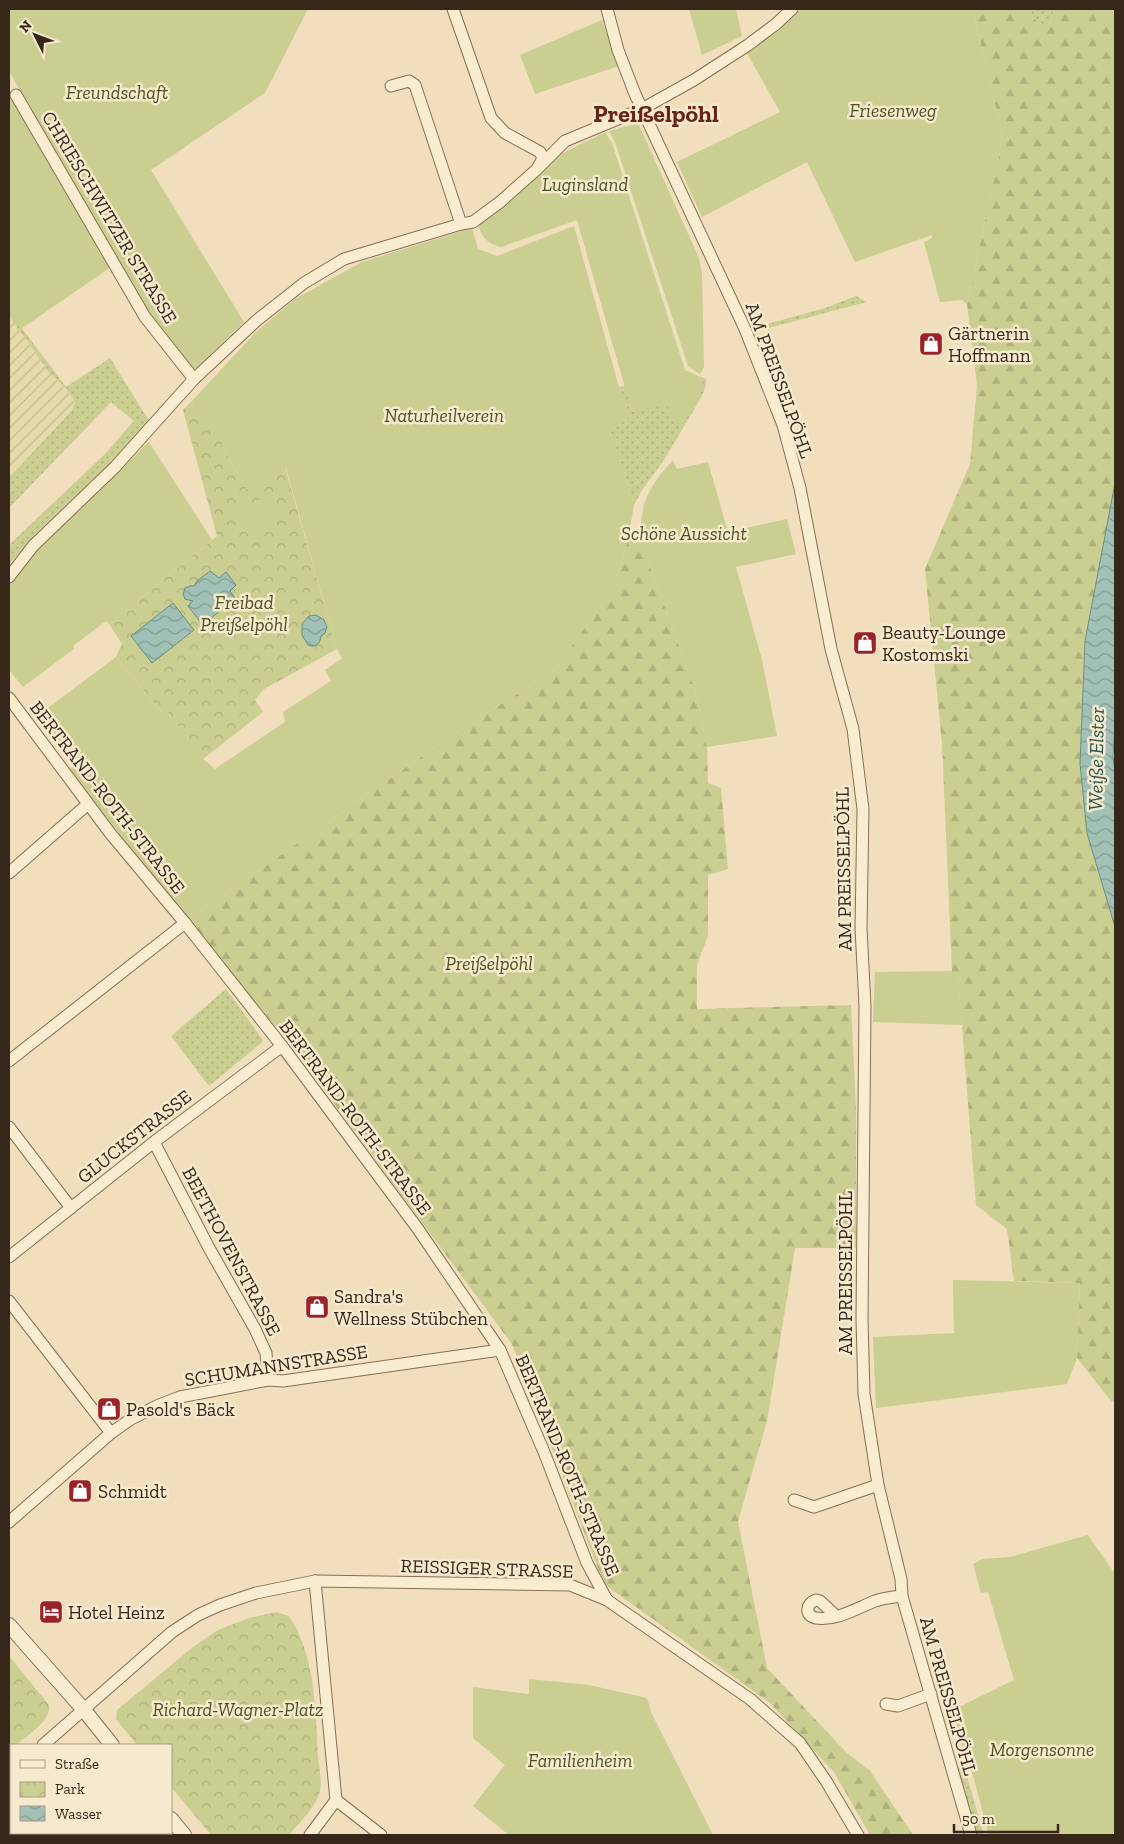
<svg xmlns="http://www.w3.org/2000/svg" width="1124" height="1844" viewBox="0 0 1124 1844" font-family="'Zilla Slab',serif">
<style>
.farmland{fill:url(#farmland-furrows)}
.grass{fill:url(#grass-dots)}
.forest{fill:url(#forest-firs)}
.park{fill:url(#park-crowns)}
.garden{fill:#cace90}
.water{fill:url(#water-waves);stroke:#688f83}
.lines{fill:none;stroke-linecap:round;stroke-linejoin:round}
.minor-casing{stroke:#886e55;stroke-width:13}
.tertiary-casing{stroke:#886e55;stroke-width:16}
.minor{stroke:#faecd0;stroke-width:11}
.tertiary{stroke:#faecd0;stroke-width:14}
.tram{stroke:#37271b;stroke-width:1}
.labels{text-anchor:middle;stroke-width:5;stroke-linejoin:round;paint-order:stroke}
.park-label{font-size:19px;font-style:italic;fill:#4a5420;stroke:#f7e9cd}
.street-label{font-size:19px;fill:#37271b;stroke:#f7e9cd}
.poi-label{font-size:19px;fill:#37271b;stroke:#f7e9cd;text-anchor:start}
.water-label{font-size:20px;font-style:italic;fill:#295752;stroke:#f7e9cd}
.district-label{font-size:24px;font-weight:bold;fill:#662518;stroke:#f7e9cd}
</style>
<defs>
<pattern id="farmland-furrows" width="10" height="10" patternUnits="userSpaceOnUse" patternTransform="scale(1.25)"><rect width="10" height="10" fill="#e6d9aa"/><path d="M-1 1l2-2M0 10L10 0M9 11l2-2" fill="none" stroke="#c6ba92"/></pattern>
<pattern id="grass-dots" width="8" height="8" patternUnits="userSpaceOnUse" patternTransform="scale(1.25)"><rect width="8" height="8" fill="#cace90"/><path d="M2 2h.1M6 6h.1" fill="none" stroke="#aeb17c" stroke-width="1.8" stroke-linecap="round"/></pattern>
<pattern id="forest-firs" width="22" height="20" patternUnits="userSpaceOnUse" patternTransform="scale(1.25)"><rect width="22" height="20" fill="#cace90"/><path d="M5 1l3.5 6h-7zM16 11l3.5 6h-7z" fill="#aeb17c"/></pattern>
<pattern id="park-crowns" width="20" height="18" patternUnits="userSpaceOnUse" patternTransform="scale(1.25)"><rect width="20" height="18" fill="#cace90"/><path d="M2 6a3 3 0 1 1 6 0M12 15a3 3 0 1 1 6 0" fill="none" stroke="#aeb17c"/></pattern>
<pattern id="water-waves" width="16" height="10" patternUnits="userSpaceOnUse" patternTransform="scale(1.25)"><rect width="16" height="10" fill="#a1c1b6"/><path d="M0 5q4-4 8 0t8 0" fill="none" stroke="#849d93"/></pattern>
</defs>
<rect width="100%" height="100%" fill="#f0debd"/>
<!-- farmland -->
<path class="farmland" d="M9,316L49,372L70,393L75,402L73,408L9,478Z"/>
<!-- grass -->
<g class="grass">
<path d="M1030,9H1054L1051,21L1045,30L1032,16Z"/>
<path d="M856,296L866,302L754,332L753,328L825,308Z"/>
<path d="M9,311L66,387L110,358L151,424L40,530L9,564V545L105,454L134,421L111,402L9,508V478L73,409L75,402L70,393L49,372L9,316Z"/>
<path d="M698,376L706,379V385L702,396L664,460L642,490L634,505L610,432L630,416L619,387L625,386L632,412L703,384Z"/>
<path d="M226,989L263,1040L261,1043L209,1086L171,1036Z"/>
<path d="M964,1766L984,1835H976L958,1768Z"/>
</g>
<!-- forest -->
<g class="forest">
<path d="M980,9H1030L1032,16L1045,30L1051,21L1054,9H1115V483L1085,641L1080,764L1087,833L1115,927V1402L1111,1401L1077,1358L1080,1283L1014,1281L1007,1229L976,1205L958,975L952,971L942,744L925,569L970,464L977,385L967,304L1003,137L973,12Z"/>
<path d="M628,539L641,542L695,689L707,747L708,783L721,788L728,869L708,875V935L697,965V1009L851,1005L856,1110V1248H795L767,1421L738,1521L767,1668L846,1752L870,1771L913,1835H870L834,1772L770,1703L604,1584L512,1344L290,1044L188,920L445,740L554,670L614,587Z"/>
</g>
<!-- park -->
<g class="park">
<path d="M191,402L201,421L210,416L226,453L247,489L285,467L337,649L264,689L255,700L263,712L203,759L167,711L163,714L116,657L122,644L109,624L217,536L183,410Z"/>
<path d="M276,1612L289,1616C315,1654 316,1711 318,1757C319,1767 322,1781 320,1791C316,1807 299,1823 289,1835H211L171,1787V1745H137L116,1719L117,1710L193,1647L218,1630L249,1618Z"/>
<path d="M9,1656L49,1705C52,1720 27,1736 16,1745H11V1749L9,1750Z"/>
</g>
<!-- garden -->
<g class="garden">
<path d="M9,9H308L265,93L151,170L244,322L192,372L146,312L9,71Z"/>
<path d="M689,9H736L742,36L702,55Z"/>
<path d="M801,9H980L973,12L1003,137L967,304L962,300L940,302L924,242L932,238V235L855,262L807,162L702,217L677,162L780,112L747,53L777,32Z"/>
<path d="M602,20L619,66L535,94L520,55Z"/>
<path d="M9,88L57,177L111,267L21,329L9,311Z"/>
<path d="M638,123L699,258L702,274L704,367L700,374L688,366L615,142L609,131Z"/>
<path d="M605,132L612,143L685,370L698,376L703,384L700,395L681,426L665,404L632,412L577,220L501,247C488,244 481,237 478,224L553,158Z"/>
<path d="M574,226L619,387L630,416L610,432L634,505L628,539L614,587L554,670L445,740L188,920L69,770L74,766L37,716L116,657L162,713L167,711L203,759L215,769L285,722L283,712L331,681L325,670L342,658L337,649L286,468L247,489L226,453L210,417L201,421L191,402L256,332L295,299L362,262L472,228L478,249L497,256Z"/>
<path d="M149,442L212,540L109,624L106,621L73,646L74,649L23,687L9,670V582L33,551Z"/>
<path d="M673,460L677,469L708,462L728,532L787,519L796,554L736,567L762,660L777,736L707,747L695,689L641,542C639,503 648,488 673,460Z"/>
<path d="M268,497L276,519L242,531L234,509Z"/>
<path d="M952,971L958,974L962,1025L873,1022L875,972Z"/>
<path d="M953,1280L1080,1283L1077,1358L1067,1384L876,1408L873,1337L954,1333Z"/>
<path d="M1088,1535L1115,1574V1835H989L970,1765L957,1732L948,1719L947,1713L1014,1680L988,1592L981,1593L973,1564L982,1559L1010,1557Z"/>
<path d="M529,1679L589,1685L647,1698L651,1712L713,1835H509L473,1806L505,1765L473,1738V1687L529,1694Z"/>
</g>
<!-- water -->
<g class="water">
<path d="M1115,483V725L1113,757L1115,772V927L1087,833L1080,764L1085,641Z"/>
<path d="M210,571L219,578L226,572L236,585L230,591L235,598L203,625L188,606L193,601L185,599L183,594L185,588L190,586H194L197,581Z"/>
<path d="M173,603L194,630L152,663L131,636Z"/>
<path d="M316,615L324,620L327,627L325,633L321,636C320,644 316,648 308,645L302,635V624L309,616Z"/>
</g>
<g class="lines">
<defs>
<g id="minor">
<path d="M453,9L491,118L505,133L540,152C544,158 542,161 538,167"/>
<path d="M607,9L618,50L635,94L745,329L783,425L800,488L831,649L853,729L863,809L861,928L865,1006L862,1319L864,1394L878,1485L901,1579L902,1596L971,1835"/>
<path d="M391,86L409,81L415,85L461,224"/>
<path d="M16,95L145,317L194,379"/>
<path d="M9,577L33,546L115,467L194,379L256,321L304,283L344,259L461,224L473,222L500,202L536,170L565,141L642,109L694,80L748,45L776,24L792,9"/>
<path d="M9,698L110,833L185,923L282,1046L418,1229L500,1350L544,1452L587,1563L607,1600"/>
<path d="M9,873L88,804"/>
<path d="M9,1061L185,923"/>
<path d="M9,1127L71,1208"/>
<path d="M154,1142L209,1248L255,1329L266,1353L268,1380"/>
<path d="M9,1257L154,1142L282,1046"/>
<path d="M9,1301L111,1433"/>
<path d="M794,1500L814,1507L878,1485"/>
<path d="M9,1522L111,1433L131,1419L159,1405L180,1397L268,1380L283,1381L500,1350"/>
<path d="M835,1615L820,1601L816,1600C806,1603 804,1616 816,1618C837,1621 857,1608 875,1601C884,1598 894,1597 902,1596"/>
<path d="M886,1704L898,1706L931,1694"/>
<path d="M43,1745L172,1632L198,1615L220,1605L256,1593L315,1581L570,1585L607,1600L750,1699L800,1743L826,1781L858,1835"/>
<path d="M9,1774L11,1772"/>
<path d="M336,1800L381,1835"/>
<path d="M310,1835L336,1800L315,1581"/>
</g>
<g id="tertiary">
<path d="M9,1625L84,1710L112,1745"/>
<path d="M171,1819L184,1835"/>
</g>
</defs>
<!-- minor casing -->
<use href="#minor" class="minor-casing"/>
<!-- tertiary casing -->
<use href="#tertiary" class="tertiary-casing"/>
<!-- minor -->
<use href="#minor" class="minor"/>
<!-- tertiary -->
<use href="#tertiary" class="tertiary"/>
<!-- tram -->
<path class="tram" d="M9,1789V1792"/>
</g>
<!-- icons -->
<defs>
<symbol id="shop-square" viewBox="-11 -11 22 22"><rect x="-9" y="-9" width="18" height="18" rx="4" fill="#9a2228" stroke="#f7e9cd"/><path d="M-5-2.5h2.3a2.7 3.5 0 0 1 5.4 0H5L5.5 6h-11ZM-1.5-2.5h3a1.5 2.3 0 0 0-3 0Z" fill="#fff"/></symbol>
<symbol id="hotel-square" viewBox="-11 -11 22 22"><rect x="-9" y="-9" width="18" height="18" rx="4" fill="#9a2228" stroke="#f7e9cd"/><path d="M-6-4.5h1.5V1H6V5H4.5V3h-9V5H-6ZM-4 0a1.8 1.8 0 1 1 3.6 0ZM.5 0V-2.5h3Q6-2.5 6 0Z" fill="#fff"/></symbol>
</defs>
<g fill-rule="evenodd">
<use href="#shop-square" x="917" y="330" width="28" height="28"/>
<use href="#shop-square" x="851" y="629" width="28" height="28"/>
<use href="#shop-square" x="303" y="1293" width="28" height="28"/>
<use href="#shop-square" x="95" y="1395" width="28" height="28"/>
<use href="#shop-square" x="66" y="1477" width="28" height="28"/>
<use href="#hotel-square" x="37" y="1598" width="28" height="28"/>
</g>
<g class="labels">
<!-- park labels -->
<g class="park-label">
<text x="117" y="99">Freundschaft</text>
<text x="893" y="117">Friesenweg</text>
<text x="585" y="191">Luginsland</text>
<text x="444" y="422">Naturheilverein</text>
<text x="684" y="540">Schöne Aussicht</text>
<text x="244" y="609">Freibad<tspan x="244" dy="22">Preißelpöhl</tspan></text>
<text x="489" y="970">Preißelpöhl</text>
<text x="238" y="1716">Richard-Wagner-Platz</text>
<text x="1042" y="1756">Morgensonne</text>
<text x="580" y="1767">Familienheim</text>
</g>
<!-- street labels -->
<g class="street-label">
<text transform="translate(110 217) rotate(59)" y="7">CHRIESCHWITZER STRASSE</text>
<text transform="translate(780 380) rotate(70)" y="7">AM PREISSELPÖHL</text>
<text transform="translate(108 797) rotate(52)" y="7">BERTRAND-ROTH-STRASSE</text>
<text transform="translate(843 869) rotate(-91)" y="7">AM PREISSELPÖHL</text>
<text transform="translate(356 1117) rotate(53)" y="7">BERTRAND-ROTH-STRASSE</text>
<text transform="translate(134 1136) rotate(-38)" y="7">GLUCKSTRASSE</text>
<text transform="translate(232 1251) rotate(62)" y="7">BEETHOVENSTRASSE</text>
<text transform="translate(845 1273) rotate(-90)" y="7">AM PREISSELPÖHL</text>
<text transform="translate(276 1365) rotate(-9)" y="7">SCHUMANNSTRASSE</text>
<text transform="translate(568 1465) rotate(67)" y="7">BERTRAND-ROTH-STRASSE</text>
<text transform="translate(487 1568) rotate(2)" y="7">REISSIGER STRASSE</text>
<text transform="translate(949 1696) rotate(74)" y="7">AM PREISSELPÖHL</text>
</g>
<!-- poi labels -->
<g class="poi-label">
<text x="948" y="340">Gärtnerin<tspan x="948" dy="22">Hoffmann</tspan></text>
<text x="882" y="639">Beauty-Lounge<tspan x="882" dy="22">Kostomski</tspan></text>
<text x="334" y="1303">Sandra's<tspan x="334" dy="22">Wellness Stübchen</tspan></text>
<text x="126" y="1416">Pasold's Bäck</text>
<text x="98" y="1498">Schmidt</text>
<text x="68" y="1619">Hotel Heinz</text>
</g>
<!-- water labels -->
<g class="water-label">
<text transform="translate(1096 759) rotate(-89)" y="7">Weiße Elster</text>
</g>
<!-- district labels -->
<g class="district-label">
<text x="656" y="122">Preißelpöhl</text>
</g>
</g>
<!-- border -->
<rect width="1124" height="1844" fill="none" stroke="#37271b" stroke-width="20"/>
<!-- legend -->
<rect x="10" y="1744" width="162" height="90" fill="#f7e9cd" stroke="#aa9b86"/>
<rect x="20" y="1760" width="25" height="8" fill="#faecd0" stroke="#aa9b86"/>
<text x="55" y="1769" font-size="15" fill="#37271b">Straße</text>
<rect x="20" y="1782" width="25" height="15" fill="url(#park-crowns)" stroke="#aa9b86"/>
<text x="55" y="1794" font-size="15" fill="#37271b">Park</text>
<rect x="20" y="1806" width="25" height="15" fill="url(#water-waves)" stroke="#aa9b86"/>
<text x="55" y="1819" font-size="15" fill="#37271b">Wasser</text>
<!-- north arrow -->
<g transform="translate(35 35) rotate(312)" stroke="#f7e9cd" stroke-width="4" paint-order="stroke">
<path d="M0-4L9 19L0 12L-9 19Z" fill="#37271b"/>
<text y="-8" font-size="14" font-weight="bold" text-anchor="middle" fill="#37271b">N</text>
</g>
<!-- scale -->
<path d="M954 1824v8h104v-8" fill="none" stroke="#37271b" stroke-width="2.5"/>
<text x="962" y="1824" font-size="15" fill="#37271b" stroke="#f7e9cd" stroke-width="4" paint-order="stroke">50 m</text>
</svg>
